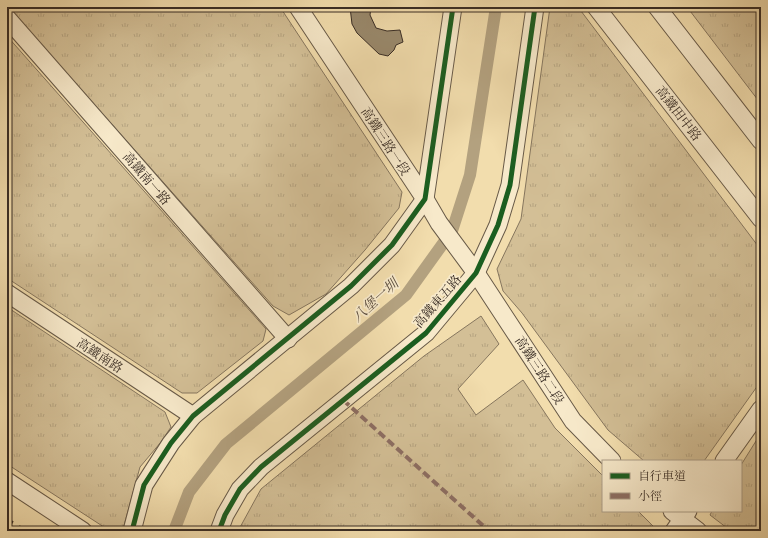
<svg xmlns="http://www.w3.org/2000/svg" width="768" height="538" viewBox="0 0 768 538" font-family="'IM FELL Double Pica','Noto Serif TC',serif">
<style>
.grass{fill:url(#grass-tufts);stroke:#86765e}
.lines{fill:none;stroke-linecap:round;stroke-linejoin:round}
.canal{stroke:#b3a17f;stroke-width:12}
.building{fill:#99896c;stroke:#392d25}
.minor-casing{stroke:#675947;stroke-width:19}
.minor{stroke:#f7e9ca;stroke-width:17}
.rail{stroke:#392d25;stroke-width:3;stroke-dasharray:7 7;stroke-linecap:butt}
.quiet{stroke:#8d6e63;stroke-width:4;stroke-dasharray:8 4;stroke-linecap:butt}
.cycleway-casing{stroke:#f7e9ca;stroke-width:8}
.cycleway{stroke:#1b5e20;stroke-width:5}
.labels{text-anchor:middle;stroke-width:3.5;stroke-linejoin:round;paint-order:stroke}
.street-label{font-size:13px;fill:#392d25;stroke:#f7e9ca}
.water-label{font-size:14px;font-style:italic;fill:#584a3c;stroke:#f7e9ca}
</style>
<defs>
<pattern id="grass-tufts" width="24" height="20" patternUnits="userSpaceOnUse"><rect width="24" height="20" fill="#d3bf96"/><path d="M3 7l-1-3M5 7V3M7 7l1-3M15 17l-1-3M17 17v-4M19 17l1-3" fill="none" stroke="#b6a481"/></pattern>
</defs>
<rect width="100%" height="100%" fill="#f2ddad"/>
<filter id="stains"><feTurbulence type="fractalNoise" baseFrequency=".005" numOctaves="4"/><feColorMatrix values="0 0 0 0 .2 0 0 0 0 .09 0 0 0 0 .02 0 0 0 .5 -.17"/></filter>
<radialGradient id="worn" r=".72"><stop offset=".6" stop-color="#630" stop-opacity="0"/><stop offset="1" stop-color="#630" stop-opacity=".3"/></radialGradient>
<!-- grass -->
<g class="grass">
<path d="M8,7H280L402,192L399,208L365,250L326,294L289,315L273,306Z"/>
<path d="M550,7H578L761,250V381L704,461H644L608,430L522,313L503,291L497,269L521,219Z"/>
<path d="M687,7H761V104Z"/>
<path d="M7,36L266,329L263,341L197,393H182L7,278Z"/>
<path d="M7,307L165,412L171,427L161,442L140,467L123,529L110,531L7,464Z"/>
<path d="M481,316L499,344L458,389L476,415L523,380L555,428L603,476V511H638L654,527L651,531H238L261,489L424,356Z"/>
<path d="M761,433V531H731L710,515L712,511H741V465Z"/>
</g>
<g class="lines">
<!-- canal -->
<path class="canal" d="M174,531L189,492L226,444L406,295L452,231L470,175L496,7"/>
</g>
<!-- building -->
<path class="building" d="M350,7H371L370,15L376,28L387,31L400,30L403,42L396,45L394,50L388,56L379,54L357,33L352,24Z"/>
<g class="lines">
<defs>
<g id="minor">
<path d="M298,7L425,199L439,223L476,273L573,421L612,461"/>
<path d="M596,7L761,219"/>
<path d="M657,7L761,141"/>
<path d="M7,18L288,339"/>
<path d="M7,293L193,416"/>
<path d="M724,461L761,409"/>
<path d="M7,481L83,531"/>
<path d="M672,511L698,531"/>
<path d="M132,531L144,485L171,443L193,416L351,286L392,245L425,199L453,7"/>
<path d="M219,531L225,515L240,489L261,467L426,333L476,273L498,225L510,185L535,7"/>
<path d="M674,531L688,511"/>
</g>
</defs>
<!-- minor casing -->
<use href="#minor" class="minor-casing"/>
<!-- minor -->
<use href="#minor" class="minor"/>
<!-- rail -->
<g class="rail">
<path d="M7,519L26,531"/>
<path d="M7,528L12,531"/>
</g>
<!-- quiet -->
<path class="quiet" d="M343,400L489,531"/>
<defs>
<g id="cycleway">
<path d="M132,531L144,485L171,443L193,416L351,286L392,245L425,199L453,7"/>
<path d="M219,531L225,515L240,489L261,467L426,333L476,273L498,225L510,185L535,7"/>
</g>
</defs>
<!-- cycleway casing -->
<use href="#cycleway" class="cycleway-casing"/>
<!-- cycleway -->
<use href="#cycleway" class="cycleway"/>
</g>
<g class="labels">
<!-- street labels -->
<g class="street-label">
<text transform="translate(679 113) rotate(52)" y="5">高鐵田中路</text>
<text transform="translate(386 141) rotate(57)" y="5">高鐵三路一段</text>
<text transform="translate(147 178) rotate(49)" y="5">高鐵南一路</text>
<text transform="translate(437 301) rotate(-49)" y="5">高鐵東五路</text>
<text transform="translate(100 355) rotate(33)" y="5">高鐵南路</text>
<text transform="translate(540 370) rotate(57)" y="5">高鐵三路二段</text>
</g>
<!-- water labels -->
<g class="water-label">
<text transform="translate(375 300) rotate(-42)" y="5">八堡一圳</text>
</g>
</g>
<!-- margin -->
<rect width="768" height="538" fill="none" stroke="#f2ddad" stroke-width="24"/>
<rect x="8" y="8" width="752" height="522" fill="none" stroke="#392d25" stroke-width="2"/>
<rect x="12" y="12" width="744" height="514" fill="none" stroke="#392d25"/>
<!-- legend -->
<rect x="602" y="460" width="140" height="52" fill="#f7e9ca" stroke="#ab9e88"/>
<rect x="610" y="473" width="20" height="6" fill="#1b5e20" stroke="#ab9e88"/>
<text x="638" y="480" font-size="12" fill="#392d25">自行車道</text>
<rect x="610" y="493" width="20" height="6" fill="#8d6e63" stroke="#ab9e88"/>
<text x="638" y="500" font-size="12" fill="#392d25">小徑</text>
<rect width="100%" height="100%" filter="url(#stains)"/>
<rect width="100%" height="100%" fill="url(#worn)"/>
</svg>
